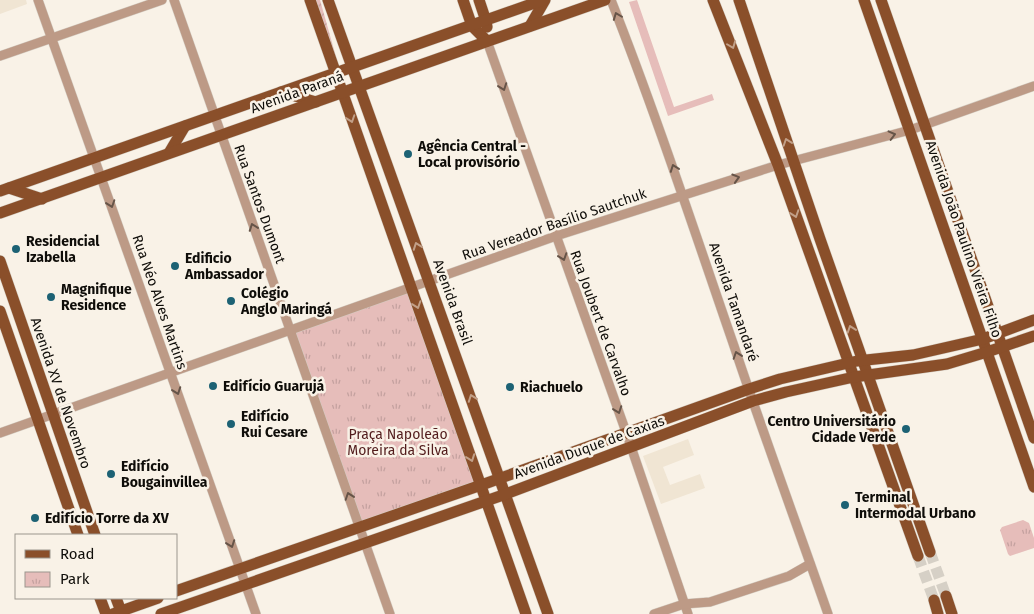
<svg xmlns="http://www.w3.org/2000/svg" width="1034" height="614" viewBox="0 0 1034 614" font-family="'Fira Sans',sans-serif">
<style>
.built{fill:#f0e5d3}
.grass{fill:#e6bdba}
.park{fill:url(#park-tufts)}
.garden{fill:url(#garden-furrows)}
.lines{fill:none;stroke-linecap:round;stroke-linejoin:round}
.major-tunnel{stroke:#d6d0c6;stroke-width:11;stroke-dasharray:11 5.5;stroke-linecap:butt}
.minor-casing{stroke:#d4cdc3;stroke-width:10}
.major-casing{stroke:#d4cdc3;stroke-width:12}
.minor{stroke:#bd9a86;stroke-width:9}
.major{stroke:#8a4f2a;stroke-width:11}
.oneway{stroke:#665448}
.oneway2{stroke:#c2a088}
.poi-dot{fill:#1d6274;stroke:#f9f2e7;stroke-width:2}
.labels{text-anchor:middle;stroke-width:5;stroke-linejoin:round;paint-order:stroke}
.street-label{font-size:14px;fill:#0f0d09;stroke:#f9f2e7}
.poi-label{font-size:14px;font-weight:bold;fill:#0f0d09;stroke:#f9f2e7;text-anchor:start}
.park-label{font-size:14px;fill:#521c1c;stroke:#f9f2e7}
</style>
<defs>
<pattern id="park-tufts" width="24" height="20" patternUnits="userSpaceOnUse" patternTransform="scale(1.25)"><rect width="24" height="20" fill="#e6bdba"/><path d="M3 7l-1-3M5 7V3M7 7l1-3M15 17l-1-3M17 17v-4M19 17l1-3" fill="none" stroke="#c4a19f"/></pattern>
<pattern id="garden-furrows" width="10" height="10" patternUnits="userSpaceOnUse" patternTransform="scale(1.25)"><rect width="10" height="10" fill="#e6bdba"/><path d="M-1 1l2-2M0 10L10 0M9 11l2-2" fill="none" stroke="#c4a19f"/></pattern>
</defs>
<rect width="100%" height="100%" fill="#f9f2e7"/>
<!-- built -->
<g class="built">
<path d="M0,0H26L27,4L0,14Z"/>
<path d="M688,439L694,455L663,467L670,485L700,474L705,488L661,504L643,456Z"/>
</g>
<!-- grass -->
<path class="grass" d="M637,0L674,107L712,94L714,100L668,116L629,2Z"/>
<!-- park -->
<g class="park">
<path d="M411,287L481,485L360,528L290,331Z"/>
<path d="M1023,520L1029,523L1034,538V548L1010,556L1008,554L1000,530L1002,527Z"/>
</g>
<!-- garden -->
<path class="garden" d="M314,0H320L340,71Z"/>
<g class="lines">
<!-- major-tunnel -->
<g class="major-tunnel">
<path d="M930,552L946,596"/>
<path d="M918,556L934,600"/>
</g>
<defs>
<g id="minor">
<path d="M38,0L256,614"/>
<path d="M174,0L390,614"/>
<path d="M611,0C656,114 694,230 734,346C764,436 797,525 828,614"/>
<path d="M487,41L626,432L688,614"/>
<path d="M0,56L162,0"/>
<path d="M0,433L556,236L778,165L910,130L1034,86"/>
<path d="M654,614L684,604L710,602L789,576L810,564"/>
</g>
<g id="major">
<path d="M310,0L526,614"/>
<path d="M328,0L548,614"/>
<path d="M463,0L472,26L487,41"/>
<path d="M479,0L486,21L487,27"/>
<path d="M713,0L778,165L918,556"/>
<path d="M739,0L820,239L930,552"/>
<path d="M864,0L1034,487"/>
<path d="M881,0L1034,438"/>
<path d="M530,26L545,0"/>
<path d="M281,92L316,102"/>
<path d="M169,153L185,126"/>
<path d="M9,188L42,199"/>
<path d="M0,191L543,0"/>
<path d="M0,213L605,0"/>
<path d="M0,261L95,535"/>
<path d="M0,311L78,535"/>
<path d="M176,591L487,483L749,389L780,379L857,361L913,355L983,339L1034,320"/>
<path d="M946,596L952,614"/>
<path d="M100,598L106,614"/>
<path d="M116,598L122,614"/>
<path d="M934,600L938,614"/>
<path d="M113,614L158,598"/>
<path d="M161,614L506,494L753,401L786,392L854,377L947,364L987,352L1034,336"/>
</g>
</defs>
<!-- minor casing -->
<use href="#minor" class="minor-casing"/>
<!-- major casing -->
<use href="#major" class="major-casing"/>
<!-- minor -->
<use href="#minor" class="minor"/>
<!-- major -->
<use href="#major" class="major"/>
</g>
<!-- one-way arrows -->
<defs><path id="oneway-chevron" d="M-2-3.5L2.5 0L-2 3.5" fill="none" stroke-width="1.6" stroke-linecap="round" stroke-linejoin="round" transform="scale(1.25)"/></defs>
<g class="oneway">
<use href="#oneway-chevron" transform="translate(617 16) rotate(-111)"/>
<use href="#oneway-chevron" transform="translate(503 87) rotate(70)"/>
<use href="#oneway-chevron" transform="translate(892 135) rotate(-14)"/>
<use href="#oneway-chevron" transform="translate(674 168) rotate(-110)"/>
<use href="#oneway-chevron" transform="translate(736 178) rotate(-17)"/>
<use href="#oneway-chevron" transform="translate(111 204) rotate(71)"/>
<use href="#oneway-chevron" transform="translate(253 227) rotate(-110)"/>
<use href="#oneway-chevron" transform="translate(563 257) rotate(71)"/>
<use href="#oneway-chevron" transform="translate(737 355) rotate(-109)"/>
<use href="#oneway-chevron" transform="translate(177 391) rotate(70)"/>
<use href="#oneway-chevron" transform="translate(618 410) rotate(70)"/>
<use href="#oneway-chevron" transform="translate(349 496) rotate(-109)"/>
<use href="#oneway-chevron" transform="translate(231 544) rotate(70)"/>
</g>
<g class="oneway2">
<use href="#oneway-chevron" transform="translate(732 45) rotate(69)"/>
<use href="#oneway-chevron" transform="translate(351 119) rotate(71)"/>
<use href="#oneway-chevron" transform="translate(787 142) rotate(-109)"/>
<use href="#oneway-chevron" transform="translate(795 214) rotate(71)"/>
<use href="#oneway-chevron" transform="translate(417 246) rotate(-110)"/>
<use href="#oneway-chevron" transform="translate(417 305) rotate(71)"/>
<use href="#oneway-chevron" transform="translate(851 329) rotate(-109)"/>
<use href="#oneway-chevron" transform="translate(472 398) rotate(-110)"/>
<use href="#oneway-chevron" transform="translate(471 458) rotate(70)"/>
</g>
<!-- markers -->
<g class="poi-dot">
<circle cx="408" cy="154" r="5"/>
<circle cx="16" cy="249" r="5"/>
<circle cx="175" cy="266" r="5"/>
<circle cx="51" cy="297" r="5"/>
<circle cx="231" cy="301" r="5"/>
<circle cx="213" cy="386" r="5"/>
<circle cx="510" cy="387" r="5"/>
<circle cx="231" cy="424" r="5"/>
<circle cx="906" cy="429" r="5"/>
<circle cx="111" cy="474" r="5"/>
<circle cx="845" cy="505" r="5"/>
<circle cx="35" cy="518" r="5"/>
</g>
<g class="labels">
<!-- street labels -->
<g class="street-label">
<text transform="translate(297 92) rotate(-20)" y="5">Avenida Paraná</text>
<text transform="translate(260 204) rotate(70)" y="5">Rua Santos Dumont</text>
<text transform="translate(554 224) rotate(-19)" y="5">Rua Vereador Basílio Sautchuk</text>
<text transform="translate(964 239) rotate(71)" y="5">Avenida João Paulino Vieira Filho</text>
<text transform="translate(160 302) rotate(71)" y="5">Rua Néo Alves Martins</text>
<text transform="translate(453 302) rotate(70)" y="5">Avenida Brasil</text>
<text transform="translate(734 302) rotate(71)" y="5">Avenida Tamandaré</text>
<text transform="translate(601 323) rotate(70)" y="5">Rua Joubert de Carvalho</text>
<text transform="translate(61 393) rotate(71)" y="5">Avenida XV de Novembro</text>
<text transform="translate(589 447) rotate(-20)" y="5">Avenida Duque de Caxias</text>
</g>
<!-- poi labels -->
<g class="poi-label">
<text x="418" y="151">Agência Central -<tspan x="418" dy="16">Local provisório</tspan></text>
<text x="26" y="246">Residencial<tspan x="26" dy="16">Izabella</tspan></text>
<text x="185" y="263">Edificio<tspan x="185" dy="16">Ambassador</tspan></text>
<text x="61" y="294">Magnifique<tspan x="61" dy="16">Residence</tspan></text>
<text x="241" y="298">Colégio<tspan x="241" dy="16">Anglo Maringá</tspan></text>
<text x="223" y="391">Edifício Guarujá</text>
<text x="520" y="392">Riachuelo</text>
<text x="241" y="421">Edifício<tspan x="241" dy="16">Rui Cesare</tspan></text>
<text x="896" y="426" text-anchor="end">Centro Universitário<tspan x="896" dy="16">Cidade Verde</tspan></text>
<text x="121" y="471">Edifício<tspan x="121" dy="16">Bougainvillea</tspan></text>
<text x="855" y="502">Terminal<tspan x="855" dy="16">Intermodal Urbano</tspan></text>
<text x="45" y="523">Edifício Torre da XV</text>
</g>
<!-- park labels -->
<g class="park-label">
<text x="398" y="439">Praça Napoleão<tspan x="398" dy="16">Moreira da Silva</tspan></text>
</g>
</g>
<!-- legend -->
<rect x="15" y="534" width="162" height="65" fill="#f9f2e7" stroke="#9b968e"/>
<rect x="25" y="550" width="25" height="8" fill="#8a4f2a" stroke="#9b968e"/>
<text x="60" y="559" font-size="15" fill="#0f0d09">Road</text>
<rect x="25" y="572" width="25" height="15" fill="url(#park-tufts)" stroke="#9b968e"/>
<text x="60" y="584" font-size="15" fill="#0f0d09">Park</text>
</svg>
